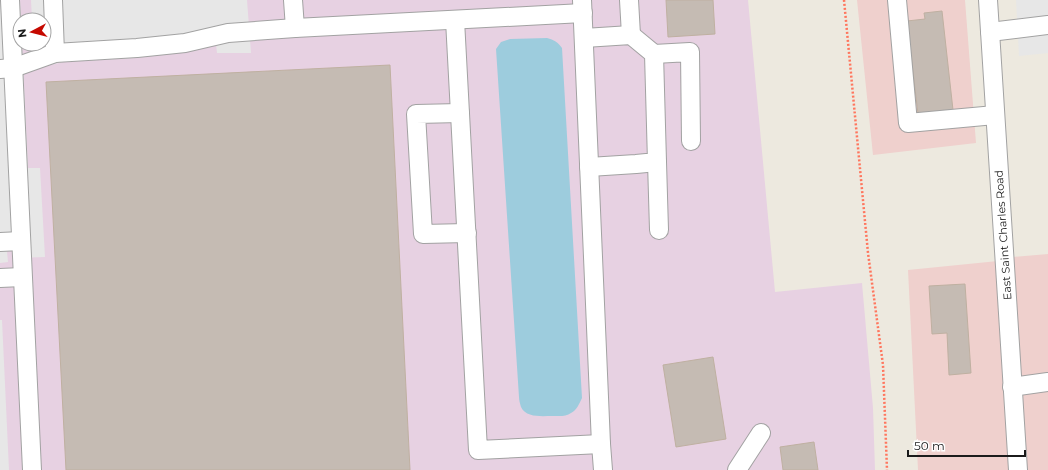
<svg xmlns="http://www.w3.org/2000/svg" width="1048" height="470" viewBox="0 0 1048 470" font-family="Montserrat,sans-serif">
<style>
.commercial{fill:#efd0cd}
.industrial{fill:#e7d1e2;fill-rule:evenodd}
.parking{fill:#e7e7e7}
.water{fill:#9dccdd}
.building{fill:#c5bbb3;stroke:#bfb0a1}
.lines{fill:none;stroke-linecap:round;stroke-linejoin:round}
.minor-casing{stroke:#a2a2a2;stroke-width:20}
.path{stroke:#ff765e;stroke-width:2.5;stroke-dasharray:2 2;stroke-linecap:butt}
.minor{stroke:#fff;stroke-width:18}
.labels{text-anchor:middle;stroke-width:3;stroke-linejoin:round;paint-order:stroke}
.street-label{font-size:11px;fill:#1b1b1b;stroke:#fff}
</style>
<rect width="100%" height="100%" fill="#ede9df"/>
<!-- commercial -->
<g class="commercial">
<path d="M857,0H965L976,143L873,155Z"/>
<path d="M1048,254V470H1026L1013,257Z"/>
<path d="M998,261L1011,470H918L908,270Z"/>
</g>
<!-- industrial -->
<path class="industrial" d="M0,0H748L775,292L862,283L873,408L875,470H0ZM20,20H44V44H20Z"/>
<!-- parking -->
<g class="parking">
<path d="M0,0H20L21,20L20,44H22L28,168H40L45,257L16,258L15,254L12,251L8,250L7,251L8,262L0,263Z"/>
<path d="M31,0H247L251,53H217L216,44L175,53L135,58L63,62L46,66L45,35H44V20H32Z"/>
<path d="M1016,0H1048V53L1019,56Z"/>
<path d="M0,320H2L9,470H0Z"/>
</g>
<!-- water -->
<path class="water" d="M547,38C554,40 558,42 562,48L582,398C579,404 577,410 571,413C566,417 559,416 552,416C542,416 526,418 521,407C520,404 519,400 519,397L496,49L501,42L510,39Z"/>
<!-- building -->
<g class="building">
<path d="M666,0H713L715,34L668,37Z"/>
<path d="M942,11L953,110L918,114L907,21L925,19L924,13Z"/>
<path d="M390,65L410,470H66L46,82Z"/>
<path d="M965,284L971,373L949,375L947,333L932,334L929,286Z"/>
<path d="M713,357L726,439L676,447L663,365Z"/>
<path d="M814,442L818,470H783L780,447Z"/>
</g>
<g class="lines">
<defs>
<g id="minor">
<path d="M10,0L32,470"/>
<path d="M53,0L55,53"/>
<path d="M293,0L295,28"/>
<path d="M582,0L601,444L603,470"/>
<path d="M629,0L631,35"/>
<path d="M897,0L908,123L995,115"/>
<path d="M988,0L1018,470"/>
<path d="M455,20L478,450L601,444"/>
<path d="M990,32L1048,25"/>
<path d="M584,38L631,35L654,54L657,162L636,164L589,167"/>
<path d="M654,54L690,52L691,141"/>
<path d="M0,69L13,68L55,53L137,48L185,43L228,33L295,28L583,13"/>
<path d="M460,113L416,114L423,234L467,233"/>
<path d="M657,162L659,230"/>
<path d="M0,242L21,241"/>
<path d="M0,278L22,277"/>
<path d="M1012,387L1048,382"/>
<path d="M737,470L761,433"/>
</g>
</defs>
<!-- minor casing -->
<use href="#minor" class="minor-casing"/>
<!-- path -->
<path class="path" d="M844,0L868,253L883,365L887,470"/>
<!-- minor -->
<use href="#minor" class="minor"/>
</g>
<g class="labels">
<!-- street labels -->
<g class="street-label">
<text transform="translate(1003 235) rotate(-94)" y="4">East Saint Charles Road</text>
</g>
</g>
<!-- north arrow -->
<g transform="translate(32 32) rotate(263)"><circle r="19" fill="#ffffff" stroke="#a4a4a4"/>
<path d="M0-3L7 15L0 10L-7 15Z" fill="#c50900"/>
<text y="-6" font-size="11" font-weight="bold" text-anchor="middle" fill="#1b1b1b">N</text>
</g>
<!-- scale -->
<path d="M908 450v6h117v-6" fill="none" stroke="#1b1b1b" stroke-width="2"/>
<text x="914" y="450" font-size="12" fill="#1b1b1b" stroke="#ffffff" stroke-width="3" paint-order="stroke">50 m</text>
</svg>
